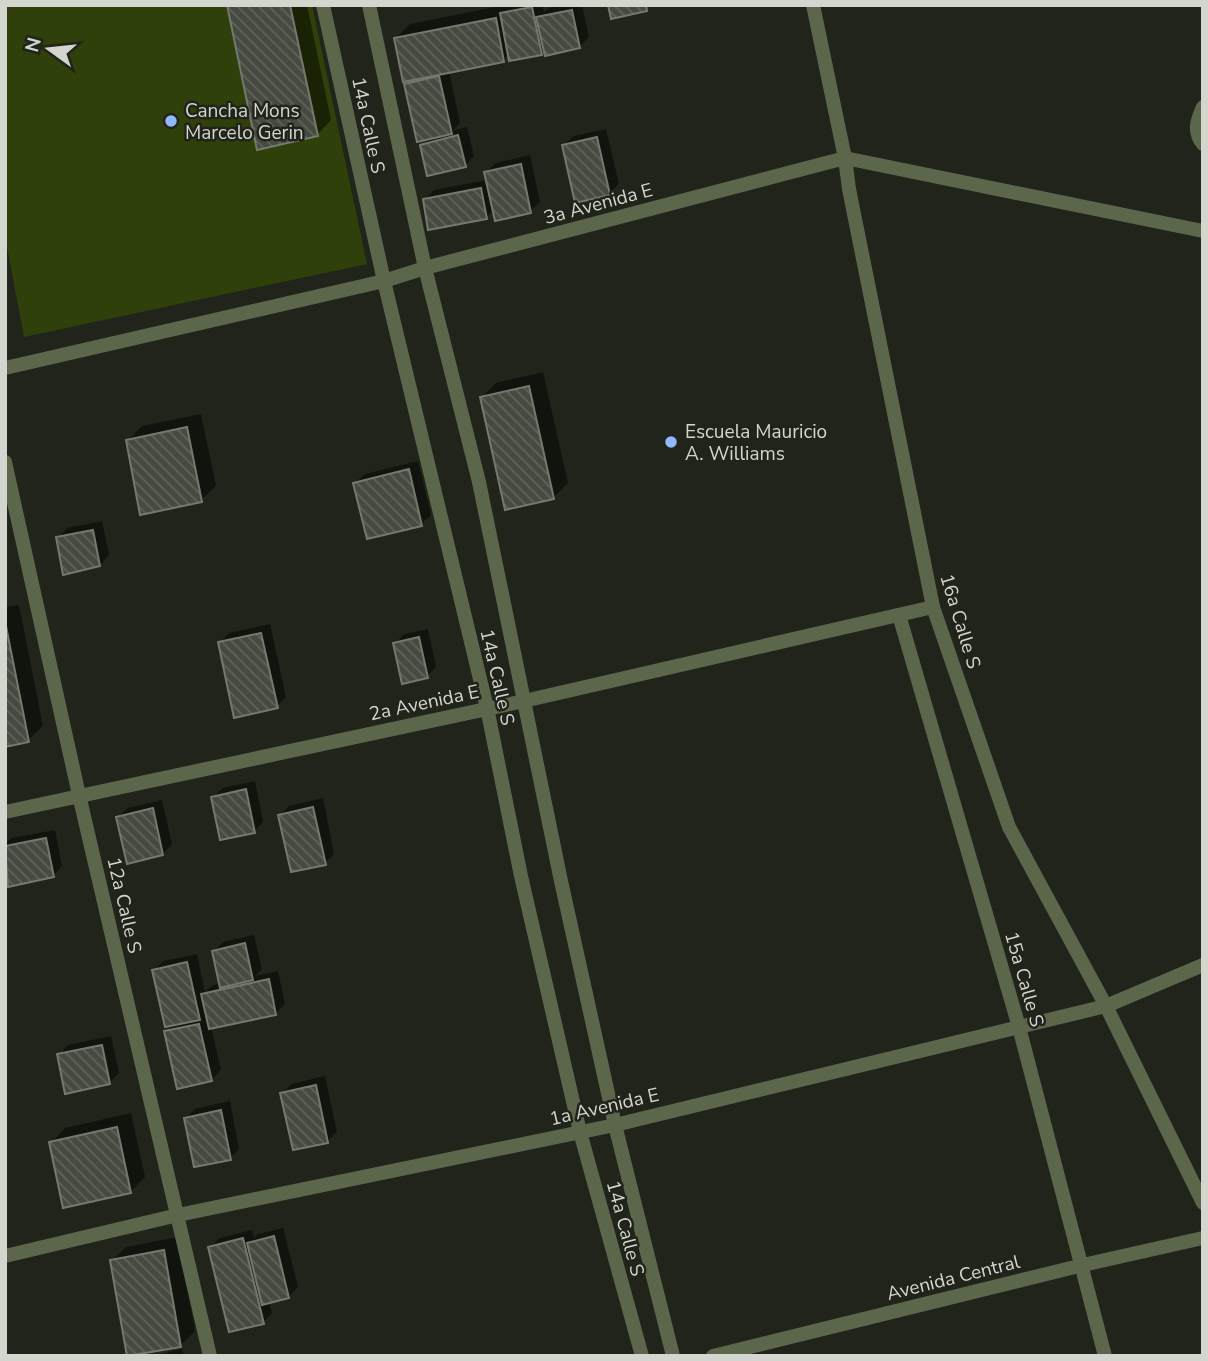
<svg xmlns="http://www.w3.org/2000/svg" width="1208" height="1361" viewBox="0 0 1208 1361" font-family="'Nunito Sans',sans-serif">
<style>
.park{fill:#30400a}
.shadow{fill:#0007}
.building{fill:url(#building-back-hatch);stroke:#74796d;stroke-width:2}
.lines{fill:none;stroke-linecap:round;stroke-linejoin:round}
.service{stroke:#5b664a;stroke-width:14}
.minor{stroke:#5b664a;stroke-width:14}
.tertiary{stroke:#5b664a;stroke-width:14}
.poi-dot{fill:#8fb8fd;stroke:#21241b;stroke-width:2.5}
.labels{text-anchor:middle;stroke-width:5;stroke-linejoin:round;paint-order:stroke}
.poi-label{font-size:19px;fill:#d3d5cf;stroke:#21241b;text-anchor:start}
.street-label{font-size:19px;fill:#d3d5cf;stroke:#21241b}
</style>
<defs>
<pattern id="building-back-hatch" width="6" height="6" patternUnits="userSpaceOnUse" patternTransform="scale(1.75)"><rect width="6" height="6" fill="#464a40"/><path d="M-1 5l2 2M0 0l6 6M5-1l2 2" fill="none" stroke="#60635b"/></pattern>
</defs>
<rect width="100%" height="100%" fill="#21241b"/>
<!-- park -->
<path class="park" d="M5,5H312L367,264L24,337L5,236Z"/>
<!-- shadow -->
<g class="shadow">
<path d="M229,5H307L331,120L317,135Z"/>
<path d="M505,5H543L544,12L548,8L564,5H582L589,37L579,47L545,49L541,53L509,54L503,60L449,71L460,123L452,131L467,127L474,156L465,165L422,146L430,137L406,85L413,78L396,38L410,24Z"/>
<path d="M606,129L619,184L609,193L564,145L574,136Z"/>
<path d="M530,155L540,202L530,211L494,209L487,217L425,199L434,190L488,180L486,172L496,163Z"/>
<path d="M543,372L568,483L553,498L482,397L496,383Z"/>
<path d="M201,414L216,486L201,500L128,441L142,426Z"/>
<path d="M418,461L431,515L421,524L355,483L365,474Z"/>
<path d="M102,521L109,555L100,565L58,538L67,528Z"/>
<path d="M19,605L43,726L28,740L5,745V607Z"/>
<path d="M270,624L286,697L277,706L219,643L229,633Z"/>
<path d="M428,629L436,667L427,676L395,644L404,634Z"/>
<path d="M255,781L263,822L254,831L213,797L223,788Z"/>
<path d="M323,798L334,854L325,863L280,815L289,806Z"/>
<path d="M162,800L172,844L163,854L118,817L128,808Z"/>
<path d="M55,830L62,866L53,876L9,884L5,865V844L11,838Z"/>
<path d="M254,935L262,969L255,976L278,971L285,1004L275,1014L211,1027L221,1070L211,1080L166,1032L174,1024L154,970L164,961L197,954L205,992L213,985L221,983L214,951L223,942Z"/>
<path d="M111,1036L119,1073L109,1083L59,1055L68,1045Z"/>
<path d="M325,1076L337,1132L327,1141L282,1093L292,1084Z"/>
<path d="M230,1101L239,1149L230,1158L186,1118L195,1109Z"/>
<path d="M131,1113L145,1177L131,1191L64,1206L51,1143L65,1128Z"/>
<path d="M283,1228L298,1287L288,1297L269,1301L272,1313L263,1322L210,1247L220,1238L252,1230L254,1238L258,1234Z"/>
<path d="M178,1237L195,1331L180,1346L112,1261L126,1247Z"/>
<path d="M182,1349L184,1356H155L178,1350Z"/>
</g>
<!-- building -->
<g class="building">
<path d="M227,5H290L318,136L257,150Z"/>
<path d="M608,5H646L647,11L611,19Z"/>
<path d="M532,7L542,55L509,61L500,13Z"/>
<path d="M572,10L580,48L545,56L536,17Z"/>
<path d="M496,18L504,62L403,82L394,38Z"/>
<path d="M439,76L452,134L417,142L404,84Z"/>
<path d="M458,135L466,167L427,176L420,145Z"/>
<path d="M597,137L610,195L575,203L562,145Z"/>
<path d="M521,164L531,213L495,221L484,172Z"/>
<path d="M481,188L487,219L428,230L423,199Z"/>
<path d="M529,386L554,499L505,510L480,397Z"/>
<path d="M187,427L202,502L140,515L126,440Z"/>
<path d="M409,469L422,526L367,539L353,483Z"/>
<path d="M93,530L100,566L63,575L56,537Z"/>
<path d="M5,621L29,742L5,747Z"/>
<path d="M261,633L278,708L234,718L218,642Z"/>
<path d="M419,637L428,678L402,684L393,643Z"/>
<path d="M246,789L255,833L220,840L211,797Z"/>
<path d="M313,807L326,865L291,872L278,815Z"/>
<path d="M153,808L163,855L127,864L116,817Z"/>
<path d="M46,838L54,877L8,887L5,846Z"/>
<path d="M245,943L253,980L220,988L212,951Z"/>
<path d="M187,962L200,1020L165,1027L152,970Z"/>
<path d="M269,979L276,1015L209,1029L201,994Z"/>
<path d="M199,1024L212,1081L177,1089L164,1031Z"/>
<path d="M102,1045L110,1084L65,1094L57,1054Z"/>
<path d="M316,1085L328,1143L293,1150L280,1093Z"/>
<path d="M221,1110L231,1160L194,1167L184,1118Z"/>
<path d="M117,1127L131,1193L63,1208L49,1142Z"/>
<path d="M274,1236L289,1298L262,1305L247,1243Z"/>
<path d="M243,1238L264,1324L229,1332L208,1247Z"/>
<path d="M164,1250L181,1347L127,1356L110,1260Z"/>
</g>
<g class="lines">
<!-- service -->
<path class="service" d="M1203,107C1197,120 1193,132 1203,144"/>
<!-- minor -->
<g class="minor">
<path d="M813,5L845,158L849,189L933,607L1009,827L1106,1006L1203,1203"/>
<path d="M5,368L384,281L425,268L845,158L1203,231"/>
<path d="M5,462L79,795L210,1356"/>
<path d="M899,615L1019,1027L1105,1356"/>
<path d="M5,812L524,701L933,607"/>
<path d="M5,1256L178,1215L615,1125L1019,1027L1106,1006L1203,965"/>
</g>
<!-- tertiary -->
<g class="tertiary">
<path d="M323,5L384,281L487,708L521,876L580,1132L642,1356"/>
<path d="M369,5L425,268L479,482L561,881L615,1125L673,1356"/>
<path d="M713,1356L1083,1265L1203,1238"/>
</g>
</g>
<!-- markers -->
<g class="poi-dot">
<circle cx="171" cy="121" r="7"/>
<circle cx="671" cy="442" r="7"/>
</g>
<g class="labels">
<!-- poi labels -->
<g class="poi-label">
<text x="185" y="117">Cancha Mons<tspan x="185" dy="22">Marcelo Gerin</tspan></text>
<text x="685" y="438">Escuela Mauricio<tspan x="685" dy="22">A. Williams</tspan></text>
</g>
<!-- street labels -->
<g class="street-label">
<text transform="translate(369 125) rotate(78)" y="7">14a Calle S</text>
<text transform="translate(598 203) rotate(-15)" y="7">3a Avenida E</text>
<text transform="translate(961 621) rotate(73)" y="7">16a Calle S</text>
<text transform="translate(498 677) rotate(77)" y="7">14a Calle S</text>
<text transform="translate(424 702) rotate(-12)" y="7">2a Avenida E</text>
<text transform="translate(125 905) rotate(77)" y="7">12a Calle S</text>
<text transform="translate(1025 979) rotate(74)" y="7">15a Calle S</text>
<text transform="translate(604 1106) rotate(-13)" y="7">1a Avenida E</text>
<text transform="translate(626 1228) rotate(75)" y="7">14a Calle S</text>
<text transform="translate(953 1277) rotate(-14)" y="7">Avenida Central</text>
</g>
</g>
<!-- border -->
<rect width="1208" height="1361" fill="none" stroke="#d3d5cf" stroke-width="14"/>
<!-- north arrow -->
<g transform="translate(49 49) rotate(285)" stroke="#21241b" stroke-width="5" paint-order="stroke">
<path d="M0-5L12 26L0 18L-12 26Z" fill="#d3d5cf"/>
<text y="-10" font-size="19" font-weight="bold" text-anchor="middle" fill="#d3d5cf">N</text>
</g>
</svg>
